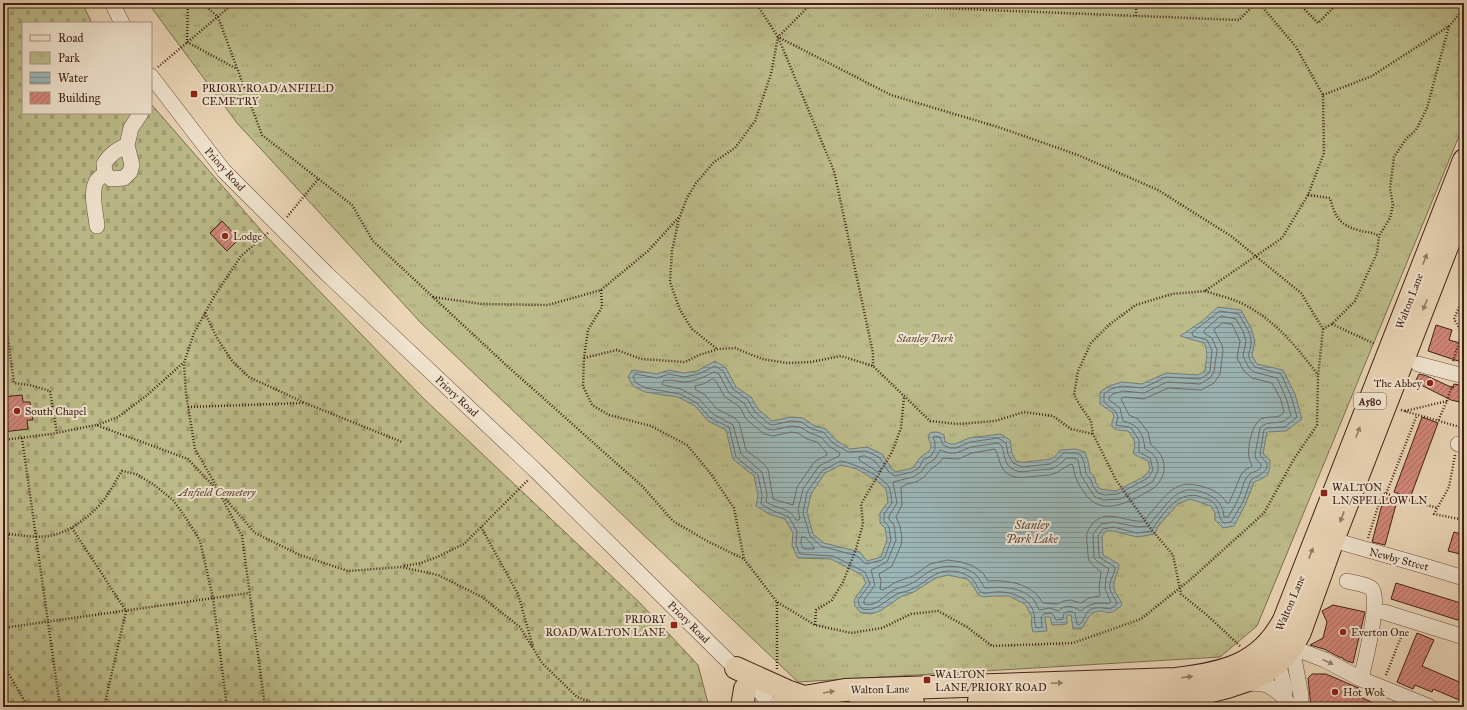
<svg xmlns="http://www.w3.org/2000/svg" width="1467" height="710" viewBox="0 0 1467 710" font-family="'IM FELL Great Primer',serif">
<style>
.cemetery{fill:url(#cemetery-stones);stroke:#7e6f50}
.park{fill:url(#park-tufts);stroke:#7e6f50}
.water{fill:url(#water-rules);stroke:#777b77;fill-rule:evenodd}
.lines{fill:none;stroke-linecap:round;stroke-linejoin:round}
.shore{stroke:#6e6c67;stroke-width:1}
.building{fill:url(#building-hatch);stroke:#412217}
.minor-casing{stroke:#6b4f3f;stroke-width:16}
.highway-casing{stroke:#412217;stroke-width:24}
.path{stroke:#412217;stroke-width:2.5;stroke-dasharray:1 2;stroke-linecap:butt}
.minor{stroke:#f1e4d0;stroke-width:15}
.highway{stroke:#ead5b6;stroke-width:22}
.oneway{fill:#967c66}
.oneway2{fill:#998374}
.poi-dot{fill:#8f2418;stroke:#f1e4d0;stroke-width:1.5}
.labels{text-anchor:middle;stroke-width:4;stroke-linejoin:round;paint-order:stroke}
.shield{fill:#f1e4d0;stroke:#765c4e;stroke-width:1}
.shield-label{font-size:10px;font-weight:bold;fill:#412217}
.poi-label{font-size:11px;fill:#412217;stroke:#f1e4d0;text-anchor:start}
.street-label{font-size:11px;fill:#412217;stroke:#f1e4d0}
.park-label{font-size:11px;font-style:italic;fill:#604834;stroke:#f1e4d0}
.water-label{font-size:12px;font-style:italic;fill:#58473f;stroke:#f1e4d0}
</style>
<defs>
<pattern id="cemetery-stones" width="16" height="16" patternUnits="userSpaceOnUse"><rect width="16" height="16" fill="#bcbc8a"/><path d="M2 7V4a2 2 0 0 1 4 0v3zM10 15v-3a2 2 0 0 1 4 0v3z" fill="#a3a176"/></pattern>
<pattern id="park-tufts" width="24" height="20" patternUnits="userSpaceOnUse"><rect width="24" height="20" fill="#bcbc8a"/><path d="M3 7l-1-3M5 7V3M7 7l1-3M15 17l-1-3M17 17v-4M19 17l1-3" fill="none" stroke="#a3a176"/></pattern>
<pattern id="water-rules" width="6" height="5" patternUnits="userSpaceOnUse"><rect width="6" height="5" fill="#9bb6b7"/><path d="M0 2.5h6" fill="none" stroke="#809494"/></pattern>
<pattern id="building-hatch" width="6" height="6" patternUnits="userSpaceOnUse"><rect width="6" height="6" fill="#d28779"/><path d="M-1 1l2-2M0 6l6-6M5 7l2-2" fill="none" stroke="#ac6e62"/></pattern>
</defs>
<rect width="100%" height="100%" fill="#ead5b6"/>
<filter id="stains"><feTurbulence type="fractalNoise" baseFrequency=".005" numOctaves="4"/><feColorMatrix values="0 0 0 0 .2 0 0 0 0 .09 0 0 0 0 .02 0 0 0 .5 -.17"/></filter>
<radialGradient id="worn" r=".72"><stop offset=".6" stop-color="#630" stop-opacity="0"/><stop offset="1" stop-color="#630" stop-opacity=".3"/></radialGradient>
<!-- cemetery -->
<path class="cemetery" d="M3,3H82L92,23H23V113H151V104L265,235L422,397L640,603L698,665L709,707H3Z"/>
<!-- park -->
<path class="park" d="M148,3H1464V124L1257,626L1220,657L798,682L421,323L237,123Z"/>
<!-- water -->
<path class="water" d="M1218,307L1241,310L1251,328L1255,341L1252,355L1257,364L1283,370L1295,394L1302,419L1286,431L1267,432L1263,454L1270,460C1270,474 1268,477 1254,482L1246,503L1234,526L1223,528L1215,520V513L1211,506L1190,499L1178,504L1158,526L1155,534L1137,537L1113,531H1106L1102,536L1103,555L1119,564C1119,573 1113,579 1114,587C1114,592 1119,598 1122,603L1121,606C1107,619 1106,608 1095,612C1088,614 1086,624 1081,629H1073L1071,615H1067V624L1052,625L1050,617H1045L1047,631L1033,632L1031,623L1032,617L1025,604L1009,596H995L982,597L978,594L971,583L967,579L948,575L936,578L912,593L902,596L880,611L871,614L861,613L855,606L854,600L866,583L862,575L831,559L798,558L792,546L793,533L785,519L769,514L756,506L758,495L754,476L733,459L726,430L708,421L695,406L678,397L645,392L633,386L628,377L632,370L657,374L669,370L683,373L697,371L715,361L726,368L736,387L751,397L758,409L772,421L791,417L803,418L813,425L826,429L836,440L850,449L867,447L882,454L892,469L896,472C901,470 907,470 912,468C916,465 916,462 920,458C926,451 936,452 928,438L930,433C936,431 939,432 944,435L945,442L951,444H955L969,438L1000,434L1010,440L1012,453L1016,461C1024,464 1028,461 1035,461C1048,459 1052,462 1060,450L1076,449L1085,452L1088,461L1090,472L1095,478L1096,483L1100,489L1116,491L1145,476L1150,469L1148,461L1135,455L1133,453C1137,443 1134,439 1128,431C1118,430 1107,431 1114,417L1113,413L1100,404V392L1109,386L1122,382L1142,384L1166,373L1198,375L1205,371C1206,360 1209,352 1204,343L1180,336L1201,322ZM841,465L857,469L878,482L886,489L888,502L880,513V523L885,528L887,540L881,557L867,561L860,552L824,543L813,534L807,512L811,494L825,473Z"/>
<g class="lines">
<!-- shore -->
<g class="shore">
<path d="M1220,311L1239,314C1243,322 1250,331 1251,340C1252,353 1243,354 1255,367L1281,374L1291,396L1297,417L1285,427L1267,428L1264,430L1260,454C1261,458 1264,459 1266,462C1271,472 1256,476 1251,480L1243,502L1231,522L1224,523C1217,517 1220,508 1213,502C1209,499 1203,498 1198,496C1176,491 1162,516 1151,531L1137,533L1113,527L1103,529L1098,536L1099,557L1115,567C1115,575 1108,581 1110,589C1111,594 1116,599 1117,604L1110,609C1101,608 1092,605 1086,614C1084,618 1083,622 1079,625L1077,624L1075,613L1070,611L1064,613L1063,619L1056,620L1054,616L1051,613L1044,614L1041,617L1042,627L1037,628C1033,622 1036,615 1032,608C1026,596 1008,591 995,592C991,592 987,594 983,593C978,591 977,585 974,581C971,576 964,574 959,572C935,567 930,581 912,589C906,592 900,592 895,595C884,602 876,612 862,609L859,605L858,600L870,584L869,581L865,572L833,556L800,554L796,545L797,531L789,517L771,510L761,504L762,495L758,475L736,457L729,427L710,418L697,403L680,394L646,388L636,383L633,377L635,374L657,378L669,374L684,377L699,374L715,366L723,371L733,389L748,400L755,412L769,424L773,425L791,421L801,422L812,429L823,432L833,443L848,452L866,451L879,457L889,472L895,476L912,472L919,468L923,460L931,456L935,449V442L933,438L934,436L940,437L943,445L950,448H956L970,442L998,438L1006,443L1008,454L1013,463L1022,467L1050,464L1058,459L1063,453H1075L1081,455L1084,462L1086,474L1091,480L1093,486L1098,493L1105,495L1118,494L1148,478L1153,470L1150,458L1139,452V440L1131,428L1129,427L1116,425L1118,417L1116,412L1104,402V394L1111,389L1122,386L1143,388L1166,377L1200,379L1208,374L1210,371L1212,350L1207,340L1193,336L1192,333Z"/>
<path d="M1221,316L1236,319L1243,331L1246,341L1243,356L1249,368L1254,372L1277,378L1286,398L1291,415C1281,428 1269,418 1260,428L1255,455L1256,459L1261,464C1261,473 1252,470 1248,476C1243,481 1242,491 1239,497C1236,504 1232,511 1228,517H1224C1223,506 1219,500 1209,495C1188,485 1178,490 1164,507C1158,514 1153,520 1148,526L1138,527L1113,522L1101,524L1093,534L1094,558L1098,562L1109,569L1106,578L1105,589L1111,602L1109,604C1097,602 1090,603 1081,611C1073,606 1066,604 1058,611L1050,608L1039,610C1037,606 1035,600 1031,597C1017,586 1001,587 985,588C982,584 980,579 976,575C965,565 946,564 932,570C925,573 920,579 914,582C906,587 897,587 889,593C881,599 874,607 864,604V600L875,585L871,570L887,562L896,540L894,525L889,519V516L897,503L893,482L913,477L921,472L927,464L935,459L940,450L949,453H956L971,447L998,443L1002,446C1004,453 1004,463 1011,468C1020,475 1029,470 1038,470C1042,469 1047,470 1051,469C1057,467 1062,463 1066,458H1074L1078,460L1081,475L1089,488L1095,497L1104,500L1120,499L1149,484L1153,481L1158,471C1159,460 1155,454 1145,449C1143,433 1139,425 1123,421L1120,408L1109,400V397L1113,394L1123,391L1144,393L1167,382L1200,384L1210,378L1214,372L1217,350L1212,338L1204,333V331Z"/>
<path d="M1223,323L1232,324L1240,341L1237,358L1244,371L1252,378L1272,383L1281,400L1284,412C1279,420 1269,415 1261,419C1252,424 1247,447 1249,457C1249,460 1251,463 1252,466L1245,470L1241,475L1229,503H1227C1221,494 1214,490 1204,487C1181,480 1173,487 1158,504C1154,510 1148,515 1144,521C1126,523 1108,508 1093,523C1087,530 1086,535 1087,543C1089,563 1086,559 1101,572L1099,587L1100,595L1099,596L1089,598L1081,603L1070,600L1064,601L1057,604L1043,603C1040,599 1038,595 1034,592C1021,582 1004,580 988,581L983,573L973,566L961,562L947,560L930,564L913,576L896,582L883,590L880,589L881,581L879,574L892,566L901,545L902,538L900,526L896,517L902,505L901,487L907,484L916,482L924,477L931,469L938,464L943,458L958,459L972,453L995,449C998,454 999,463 1003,469C1012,481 1026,477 1038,476C1043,475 1048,476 1053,474C1060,472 1066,465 1072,464C1074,468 1074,474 1076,478C1078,483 1081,488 1084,492C1101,520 1133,500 1154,488C1169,474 1167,456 1151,445L1148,432L1138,419L1129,415L1121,399L1124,397L1144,399L1168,388L1201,390L1214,383L1220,374L1223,351L1222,345L1214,330Z"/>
<path d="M714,372L719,374L729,393L744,403L751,415L767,429L773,430L791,426L800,427L810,433L821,437L830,447L840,453L839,456L819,466L803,489L798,510L800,519L799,520H796C788,506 779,510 766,502L767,494L762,472L741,454L733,425L713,414L699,399L681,389L663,385L662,384L663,381C670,379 675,381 683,382C694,382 704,377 714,372Z"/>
<path d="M713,379L715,380L725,397L740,407L746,419L764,434L773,436L791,432L798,433L807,439L817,442L827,453V455L817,460L813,464L797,487L793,505L773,499L768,469L764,464L746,450L739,422L733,417L717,409L705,395L695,389V386L703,384Z"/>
<path d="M865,456L875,461L881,469L880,471L878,472L859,460V457Z"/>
<path d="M841,461C853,463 882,476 889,487C891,491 891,499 892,503L884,514V521L889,527L891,540L885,557L882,560L866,564L857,556L821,546L810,536L803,513L807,492L822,471Z"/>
<path d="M802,537H805L814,547V549H804L801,544Z"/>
</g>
</g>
<!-- building -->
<g class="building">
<path d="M222,221L239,239L227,251L210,233Z"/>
<path d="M1436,325L1452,330L1449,340L1464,344V363L1428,351Z"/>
<path d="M1419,374L1427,376L1453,388L1454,384L1464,386V403L1451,400L1415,382Z"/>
<path d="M22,395L23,402H30L33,420H27L28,429L3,432V397Z"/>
<path d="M1422,417L1438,423L1410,498L1394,492Z"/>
<path d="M1384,497L1397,501L1385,545L1372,542Z"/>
<path d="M1454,532L1464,535V555L1448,551Z"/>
<path d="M1396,583L1464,604V622L1391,599Z"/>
<path d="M1333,605L1365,612L1353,663L1347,661L1343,659V658L1339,657L1324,649L1310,645L1323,638L1327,622L1322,611Z"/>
<path d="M1417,633L1434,640L1422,666L1464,684V702L1433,689L1432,692L1415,685L1413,689L1397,682Z"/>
<path d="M1312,674H1326L1361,689L1358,696L1383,707H1311L1308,678Z"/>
</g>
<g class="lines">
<defs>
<g id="minor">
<path d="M112,3L122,23"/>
<path d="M151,76L224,171L327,274L536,471L739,672L754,683L771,707"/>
<path d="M127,145C117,150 110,154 104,164L105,173L111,179L124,178L130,172L132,165L127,145L131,128L141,113"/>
<path d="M97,226C96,213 90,194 96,182C98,178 102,176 105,173"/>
<path d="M1418,364L1464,376"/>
<path d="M1458,444L1464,445"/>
<path d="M1333,540L1421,565L1464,578"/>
<path d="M1347,581C1354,583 1365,584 1371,588C1382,596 1364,665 1361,679"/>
<path d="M1384,612L1464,637"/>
<path d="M1283,644L1325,660L1361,679L1430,707"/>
<path d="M1292,647L1301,696V707"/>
<path d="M1276,655L1285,689L1284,697L1290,707"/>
<path d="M1245,683C1267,683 1268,684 1284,697"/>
</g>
<g id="highway">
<path d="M736,668L787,691L804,697"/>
<path d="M979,701L1138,698L1211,691L1227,687L1254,678L1266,672L1282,659L1292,647L1300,632L1333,540L1464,203"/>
<path d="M742,707L745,689"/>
<path d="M779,707L804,697L845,690L1176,679C1223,673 1260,666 1284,620L1464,160"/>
<path d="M859,707L913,703"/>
</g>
</defs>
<!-- minor casing -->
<use href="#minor" class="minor-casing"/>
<!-- highway casing -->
<use href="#highway" class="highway-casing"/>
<!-- path -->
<g class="path">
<path d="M188,3L187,42L237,69"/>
<path d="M202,3L218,17L262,135L352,205L373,241L506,365L642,486L673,521L707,541L744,559L777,602L815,625L851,633L882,628L911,614L938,611L967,627L992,646L1073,643L1141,619L1191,579L1264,513L1294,459L1317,425L1318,376L1323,329L1301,293L1231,236L1158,190L1078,155L998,127L891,95L778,37"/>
<path d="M756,3L778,37L834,171L873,353V366"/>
<path d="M812,3L1239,20L1256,3"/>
<path d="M1298,3L1318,23L1338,3"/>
<path d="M940,8L941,3"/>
<path d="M1136,16V3"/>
<path d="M158,67L234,3"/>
<path d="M1323,95L1372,76L1449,26L1464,9"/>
<path d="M1308,195L1330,198C1335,216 1339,225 1358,230C1367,233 1370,231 1379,236"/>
<path d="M287,217L318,179"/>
<path d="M679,218L672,251L670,282L680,310L692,329L717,349"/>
<path d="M268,233L241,256L215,295L194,333L184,363L186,394L195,449L221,494L255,533L300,555L348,571L401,567L438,575L482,597L520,627L542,663L577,697L604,707"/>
<path d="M601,290L602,307L588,330L584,358L583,386L592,405L609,415L651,426L687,445L711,474L734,508L744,559"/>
<path d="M1205,291C1217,295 1231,298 1243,304C1275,320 1297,347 1318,375"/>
<path d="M1464,296L1454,319L1462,333H1464"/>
<path d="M433,297L482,304L548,305L601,290L648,251L680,216L687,198L696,183L714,162L735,148L755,121L771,74L778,37L812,3"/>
<path d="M3,301L14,383L30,385L50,391L57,433"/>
<path d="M205,313L217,338L233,362L249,377L305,403L402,442"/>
<path d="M1332,324L1375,344"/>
<path d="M1323,329L1332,324L1355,301L1377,253L1379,236L1390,218L1393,205L1390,189L1394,157L1406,139L1416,130L1427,108L1449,26"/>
<path d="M584,358L617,350L641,359L685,362L699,355L718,349L735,348L762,359L787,363L811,362L841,356L873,366L930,421L958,424L995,421L1024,412L1053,416L1071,429L1093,434"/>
<path d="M1453,361L1462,333"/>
<path d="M1447,401L1452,386"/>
<path d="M188,407L303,403"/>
<path d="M1401,410L1463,428L1462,431"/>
<path d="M1405,411L1447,401L1438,421"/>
<path d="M97,425L118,417L146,396L183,363"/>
<path d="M22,438L60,707"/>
<path d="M3,440L51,434L96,425L188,459L217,490"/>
<path d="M1455,455L1449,487L1434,514L1464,520"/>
<path d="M1386,494L1438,508"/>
<path d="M222,498L242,536L265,707"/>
<path d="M481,527L518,594L533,647"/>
<path d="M72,528L126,611L104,707"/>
<path d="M3,533C18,535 33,538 49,536C68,533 90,517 102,502C110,493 115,481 122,471L136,474L153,484L173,500L188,521L200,541L213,598L227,707"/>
<path d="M1368,538L1382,494H1386L1417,415"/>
<path d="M3,556L9,533"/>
<path d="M404,566L421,563L437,557L464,544L528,480"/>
<path d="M777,602V669"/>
<path d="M815,625L816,610L832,600L843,582L856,549L863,524L861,504L892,452L901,428L904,397"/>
<path d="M3,628L249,593"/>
<path d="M1240,646L1208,616L1181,594L1173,555L1151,529L1116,480L1093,434L1091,421L1081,407L1074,395L1078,371L1091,343L1110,324L1136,305L1172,294L1205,291L1282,238L1308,195L1324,153L1323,95L1296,47L1259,3"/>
<path d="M3,664L28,707"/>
<path d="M1386,675L1403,632"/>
<path d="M75,707H100"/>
</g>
<!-- minor -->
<use href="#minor" class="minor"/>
<!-- highway -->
<use href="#highway" class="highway"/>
</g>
<!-- one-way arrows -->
<defs><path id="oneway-solid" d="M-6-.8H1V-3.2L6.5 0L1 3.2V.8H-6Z"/></defs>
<g class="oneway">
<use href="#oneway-solid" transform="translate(1425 259) rotate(-69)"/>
<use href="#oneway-solid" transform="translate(1425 305) rotate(111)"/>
<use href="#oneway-solid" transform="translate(1358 432) rotate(-69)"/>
<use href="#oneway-solid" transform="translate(1342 517) rotate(111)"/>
<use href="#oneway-solid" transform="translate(1311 553) rotate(-69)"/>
<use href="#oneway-solid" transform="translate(1187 677) rotate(-7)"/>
<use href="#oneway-solid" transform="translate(1057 683) rotate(-2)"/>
<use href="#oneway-solid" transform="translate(829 692) rotate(-10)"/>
</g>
<use class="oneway2" href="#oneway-solid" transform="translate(1328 662) rotate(25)"/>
<!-- markers -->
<g class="poi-dot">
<rect x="190" y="90" width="8" height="8" rx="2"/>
<circle cx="225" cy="236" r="4"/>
<circle cx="1430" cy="383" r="4"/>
<circle cx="17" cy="411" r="4"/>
<rect x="1320" y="489" width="8" height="8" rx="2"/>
<rect x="670" y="621" width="8" height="8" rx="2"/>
<circle cx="1343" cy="632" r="4"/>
<rect x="923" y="676" width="8" height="8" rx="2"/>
<circle cx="1335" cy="692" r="4"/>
</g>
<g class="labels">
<!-- shield labels -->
<rect class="shield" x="1354" y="393" width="32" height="16" rx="3"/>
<g class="shield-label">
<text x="1370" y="405">A580</text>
</g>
<!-- poi labels -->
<g class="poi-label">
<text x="202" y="92">PRIORY ROAD/ANFIELD<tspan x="202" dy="13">CEMETRY</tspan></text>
<text x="233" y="240">Lodge</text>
<text x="1422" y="387" text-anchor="end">The Abbey</text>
<text x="25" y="415">South Chapel</text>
<text x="1332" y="491">WALTON<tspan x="1332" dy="13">LN/SPELLOW LN</tspan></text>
<text x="666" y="623" text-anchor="end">PRIORY<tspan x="666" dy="13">ROAD/WALTON LANE</tspan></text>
<text x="1351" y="636">Everton One</text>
<text x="935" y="678">WALTON<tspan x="935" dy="13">LANE/PRIORY ROAD</tspan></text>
<text x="1343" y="696">Hot Wok</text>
</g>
<!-- street labels -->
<g class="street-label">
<text transform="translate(225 169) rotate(48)" y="4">Priory Road</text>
<text transform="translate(1409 301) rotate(-69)" y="4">Walton Lane</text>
<text transform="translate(457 396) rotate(43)" y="4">Priory Road</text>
<text transform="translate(1399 559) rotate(15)" y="4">Newby Street</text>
<text transform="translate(1290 603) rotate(-67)" y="4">Walton Lane</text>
<text transform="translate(689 622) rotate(45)" y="4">Priory Road</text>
<text transform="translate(880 689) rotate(-1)" y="4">Walton Lane</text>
</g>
<!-- park labels -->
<g class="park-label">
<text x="925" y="342">Stanley Park</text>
<text x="217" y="496">Anfield Cemetery</text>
</g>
<!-- water labels -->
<g class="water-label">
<text x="1032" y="529">Stanley<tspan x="1032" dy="14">Park Lake</tspan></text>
</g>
</g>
<!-- margin -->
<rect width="1467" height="710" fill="none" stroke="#ead5b6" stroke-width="16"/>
<rect x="4" y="4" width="1459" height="702" fill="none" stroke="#412217" stroke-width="2"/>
<rect x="8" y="8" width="1451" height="694" fill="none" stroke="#412217"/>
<!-- legend -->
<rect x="22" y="22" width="130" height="92" fill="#f1e4d0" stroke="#ab9686"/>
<rect x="30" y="35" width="20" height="6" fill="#f1e4d0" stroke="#ab9686"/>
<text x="58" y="42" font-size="12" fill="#412217">Road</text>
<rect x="30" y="52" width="20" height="12" fill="url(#park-tufts)" stroke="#ab9686"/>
<text x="58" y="62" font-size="12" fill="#412217">Park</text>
<rect x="30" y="72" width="20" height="12" fill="url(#water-rules)" stroke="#ab9686"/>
<text x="58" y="82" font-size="12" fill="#412217">Water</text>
<rect x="30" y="92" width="20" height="12" fill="url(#building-hatch)" stroke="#ab9686"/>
<text x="58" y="102" font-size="12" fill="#412217">Building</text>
<rect width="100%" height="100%" filter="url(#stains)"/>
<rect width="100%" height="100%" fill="url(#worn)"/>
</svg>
